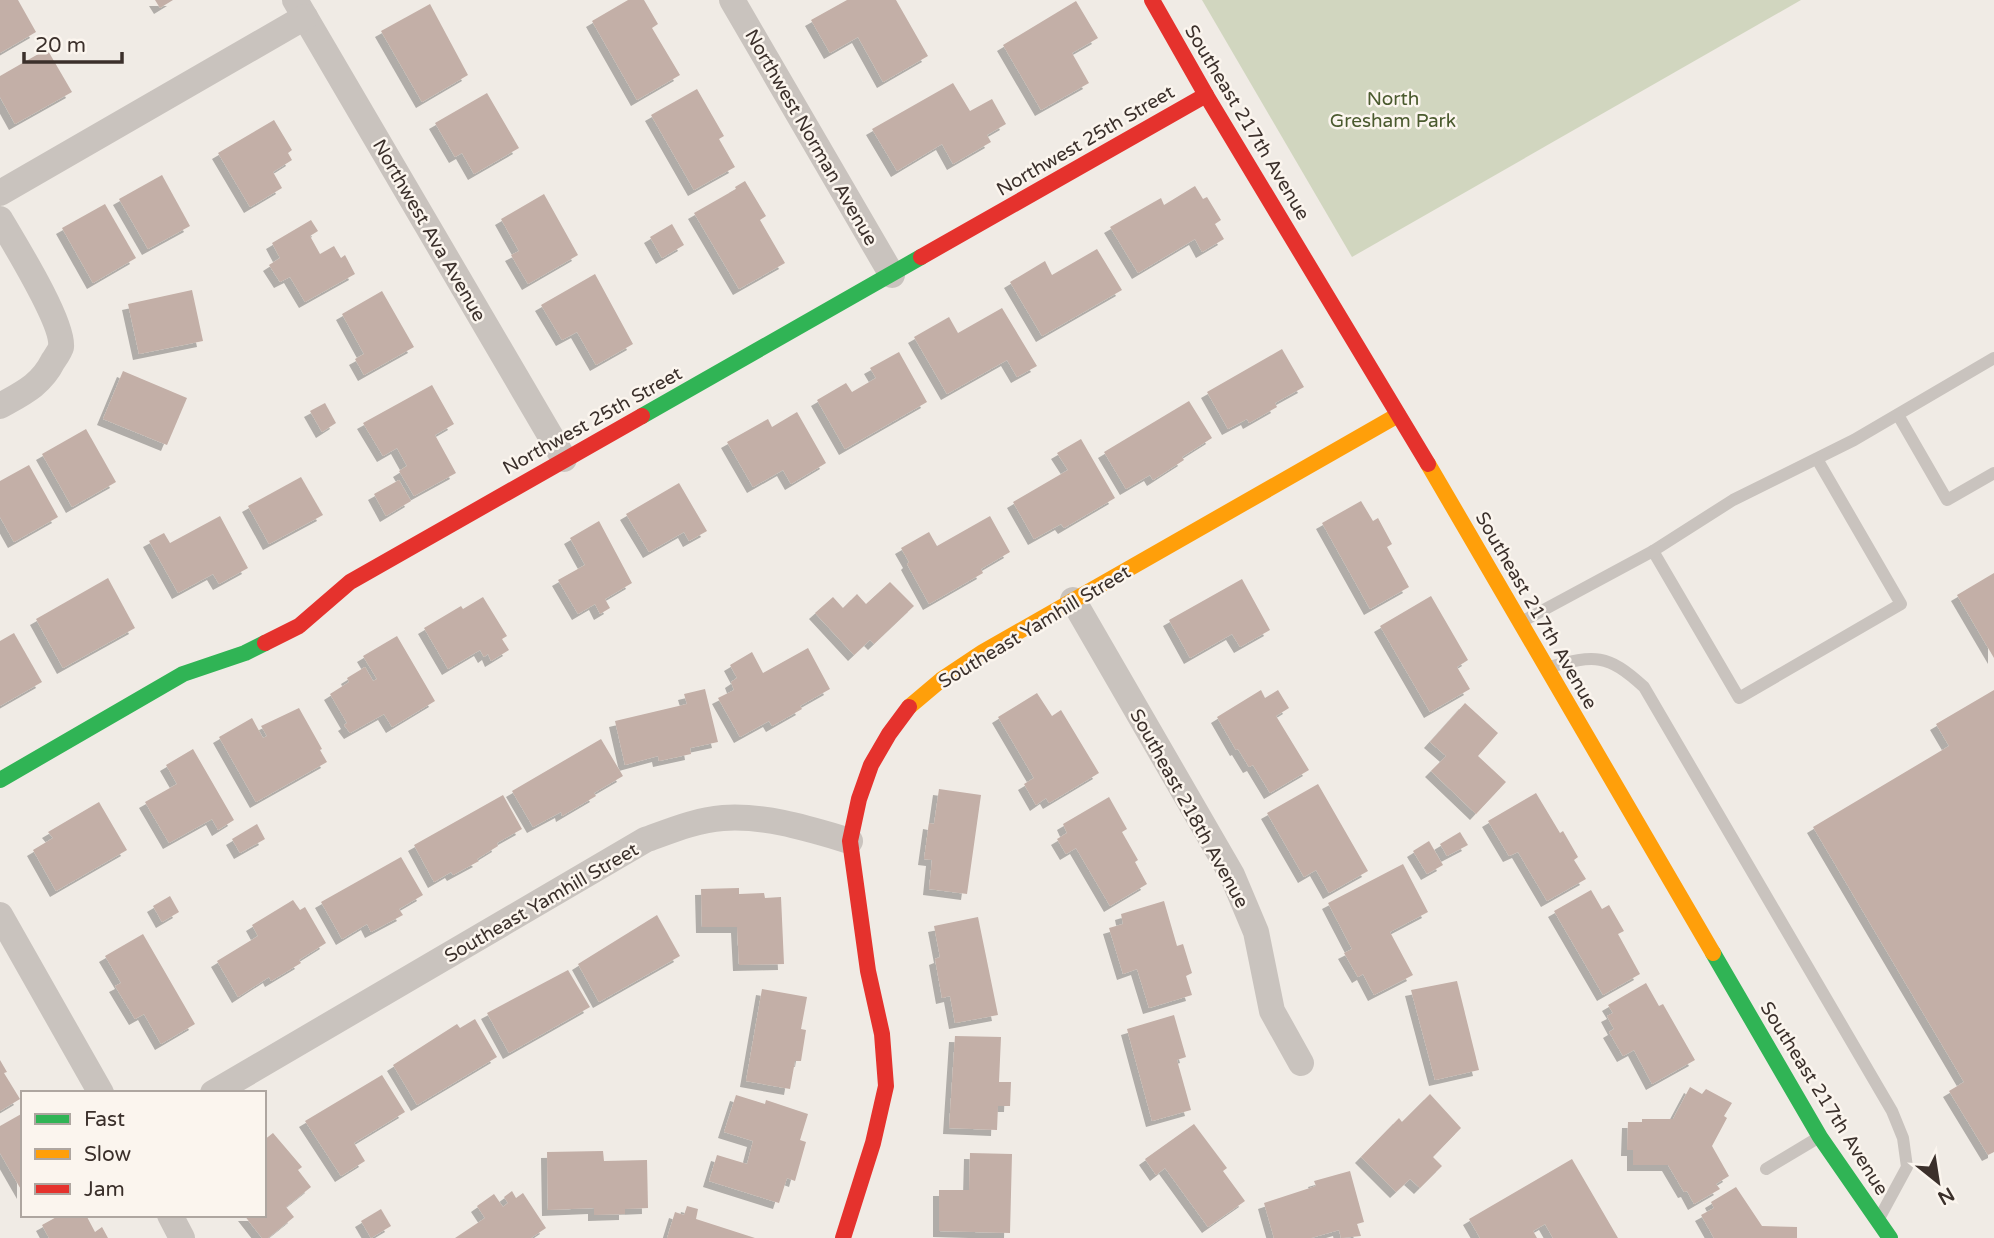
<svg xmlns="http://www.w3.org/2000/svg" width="1994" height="1238" viewBox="0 0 1994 1238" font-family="'Varela Round',sans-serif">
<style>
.green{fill:#d1d6bf}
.building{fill:#c3afa7;filter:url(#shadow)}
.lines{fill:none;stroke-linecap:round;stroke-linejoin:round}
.lane{stroke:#c9c3be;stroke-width:12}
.street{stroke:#c9c3be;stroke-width:26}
.fast{stroke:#30b455;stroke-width:16}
.slow{stroke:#ff9f0a;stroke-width:16}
.jam{stroke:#e5322d;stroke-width:16}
.labels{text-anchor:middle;stroke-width:5;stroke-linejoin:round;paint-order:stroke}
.park-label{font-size:19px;fill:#4a5a2e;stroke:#fbf5ee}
.street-label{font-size:19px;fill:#3b302b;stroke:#fbf5ee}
</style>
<defs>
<filter id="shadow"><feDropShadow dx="-6" dy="6" stdDeviation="0" flood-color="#0004"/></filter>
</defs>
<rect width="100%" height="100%" fill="#f0ebe5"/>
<!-- green -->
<path class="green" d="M1202,0H1801L1352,257Z"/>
<!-- building -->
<g class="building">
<path d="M0,0H18L36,32L0,53Z"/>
<path d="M155,0H173L160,8Z"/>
<path d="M628,0H644L658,24L652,28L680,75L637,100L592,21Z"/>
<path d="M847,0H896L928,56L883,82L858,37L830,53L811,20Z"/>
<path d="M1076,1L1098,38L1072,53L1089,83L1041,110L1003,45Z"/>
<path d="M430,4L468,75L422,102L381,31Z"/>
<path d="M47,49L72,92L15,124L0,97V76Z"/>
<path d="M953,83L970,111L992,99L1006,124L987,135L991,142L953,164L942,144L897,171L872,129Z"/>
<path d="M697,89L724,136L719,139L735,167L694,190L651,115Z"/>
<path d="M487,93L519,148L474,174L462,153L455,157L435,123Z"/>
<path d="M274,120L292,150L288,153L292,160L273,172L282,188L250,207L218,153Z"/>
<path d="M162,175L190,226L148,249L119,199Z"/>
<path d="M745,181L766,216L760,220L785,263L739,289L694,213L736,189L735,187Z"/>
<path d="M1195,186L1203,199L1207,197L1221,220L1215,224L1224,239L1202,252L1195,239L1138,273L1110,227L1161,198L1164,205Z"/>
<path d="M544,194L578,255L528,284L511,255L519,251L501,219Z"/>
<path d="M105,204L136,258L93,283L62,228Z"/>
<path d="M311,220L318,231L310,236L320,254L334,246L341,258L345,255L355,274L305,302L290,277L280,282L269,265L280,258L272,243Z"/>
<path d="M672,224L684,245L662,258L650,237Z"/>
<path d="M1097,249L1122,290L1042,336L1010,282L1045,261L1052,275Z"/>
<path d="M595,274L633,344L596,365L577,332L562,340L541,305Z"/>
<path d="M192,290L203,341L139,354L128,304Z"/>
<path d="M382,291L414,347L364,375L355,359L364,354L342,314Z"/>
<path d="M1002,308L1037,366L1017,377L1007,360L947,394L914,337L949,317L958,333Z"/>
<path d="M1282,349L1304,387L1275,403L1277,407L1249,423L1247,419L1228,429L1207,392Z"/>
<path d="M899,352L927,402L845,449L817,400L846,383L852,392L876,378L870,368Z"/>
<path d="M123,371L187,398L167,445L103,419Z"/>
<path d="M432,385L454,424L435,435L456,473L414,496L399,471L407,466L397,448L383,456L363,423Z"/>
<path d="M1189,401L1212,438L1182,457L1184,460L1153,480L1150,475L1126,489L1104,452Z"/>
<path d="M325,403L336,423L322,432L310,411Z"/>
<path d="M797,412L826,463L791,484L783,470L753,487L727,442L768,419L772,427Z"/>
<path d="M86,429L116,482L72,507L42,454Z"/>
<path d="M1081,439L1115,498L1064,528L1061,524L1034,539L1013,502L1068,470L1057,453Z"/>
<path d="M29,465L58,517L14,542L0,517V481Z"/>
<path d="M301,477L323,515L269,544L248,506Z"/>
<path d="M399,480L411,501L386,516L374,494Z"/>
<path d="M679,483L707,531L689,541L684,532L649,552L626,514Z"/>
<path d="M1361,501L1373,521L1378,518L1392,544L1387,547L1409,587L1370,609L1322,523Z"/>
<path d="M220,516L248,568L219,584L213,574L178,593L149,541L164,533L170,543Z"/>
<path d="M990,516L1010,552L981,569L983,573L929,604L907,564L909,562L901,548L929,532L937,546Z"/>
<path d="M599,521L632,583L605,599L610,608L600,614L595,604L578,614L558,580L585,565L570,538Z"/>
<path d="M1994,573V658L1957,595Z"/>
<path d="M108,578L135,628L63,668L36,619Z"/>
<path d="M1242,579L1270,630L1240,647L1232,634L1190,658L1169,620Z"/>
<path d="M890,582L914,606L874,644L870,640L854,655L815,613L833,597L843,608L857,594L866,604Z"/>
<path d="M1431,596L1468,660L1457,667L1470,689L1430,712L1380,626Z"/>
<path d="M483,597L507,636L502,639L509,650L491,661L488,654L484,657L480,650L448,669L424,628L461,606L463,609Z"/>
<path d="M14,633L42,682L0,706V641Z"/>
<path d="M397,636L435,701L392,727L384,714L350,733L344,725L347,723L330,694L349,682L347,678L365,667L373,681L377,679L363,656Z"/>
<path d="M808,648L830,689L800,706L802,709L772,726L769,721L740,737L718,698L734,690L731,682L737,678L730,665L752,652L763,673Z"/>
<path d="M705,689L718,742L690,748L691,754L659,761L658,756L625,765L615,721L687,704L684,694Z"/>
<path d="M1261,690L1265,698L1278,690L1289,708L1276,716L1309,770L1270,793L1253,765L1249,767L1238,749L1236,750L1217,717Z"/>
<path d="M1994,690V1152L1988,1155L1949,1091L1964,1082L1813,827L1949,746L1936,724Z"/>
<path d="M1037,693L1052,716L1061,710L1099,773L1049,803L1046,798L1036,805L1024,784L1034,778L998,717Z"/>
<path d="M1465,703L1498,733L1478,756L1506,782L1476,814L1431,771L1446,756L1430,742Z"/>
<path d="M299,708L322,749L320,750L327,762L256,802L219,737L252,718L263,738L267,736L261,726Z"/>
<path d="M601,739L623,776L594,793L596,796L562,816L561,812L533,827L512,791Z"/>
<path d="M193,749L234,820L218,830L212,819L169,843L145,802L177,784L166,765Z"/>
<path d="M1318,784L1368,871L1329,893L1316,870L1304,877L1267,813Z"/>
<path d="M939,789L981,795L967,894L929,889L932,860L924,859L929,823L934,824Z"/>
<path d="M1536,793L1560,833L1563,831L1578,857L1574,860L1586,879L1547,901L1518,852L1509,856L1488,821Z"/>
<path d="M503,795L522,829L497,843L498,846L477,859L479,861L453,875L451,872L434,882L414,845Z"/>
<path d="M1109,797L1127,829L1122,832L1138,860L1135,862L1147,884L1110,906L1076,848L1066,854L1057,839L1067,833L1063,824Z"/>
<path d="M99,802L127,850L56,891L33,850L53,838L48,832Z"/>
<path d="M257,824L265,839L240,853L232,839Z"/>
<path d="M1460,832L1468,845L1447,856L1440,844Z"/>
<path d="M1429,841L1443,865L1427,874L1413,851Z"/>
<path d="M401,857L423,895L399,909L403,915L371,932L367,924L342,939L321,902Z"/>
<path d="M1403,864L1428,912L1390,932L1413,975L1374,995L1363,974L1358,977L1344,953L1352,949L1328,903Z"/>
<path d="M739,888V894L764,893L765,898L781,897L784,964L739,965L737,927H702L701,889Z"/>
<path d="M1591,890L1602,909L1609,905L1624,931L1618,934L1640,974L1603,995L1554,911Z"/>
<path d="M170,896L179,912L162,922L153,906Z"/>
<path d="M293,900L300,910L305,907L326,943L299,960L301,963L271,981L269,977L238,997L217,961L258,936L252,925Z"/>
<path d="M1164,901L1177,946L1183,944L1192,973L1186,976L1192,995L1149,1008L1137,969L1123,974L1109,928L1123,924L1121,914Z"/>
<path d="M657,915L680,956L599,1002L578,964Z"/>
<path d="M978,917L998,1015L955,1023L950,996L942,998L935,959L940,957L934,926Z"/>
<path d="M143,934L195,1024L161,1044L144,1014L135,1019L115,986L121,983L105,956Z"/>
<path d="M568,970L590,1007L509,1053L487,1013Z"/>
<path d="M1457,981L1479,1070L1435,1080L1411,990Z"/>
<path d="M1646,983L1659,1006L1663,1004L1695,1060L1652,1084L1634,1050L1623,1056L1609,1032L1614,1029L1607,1016L1613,1013L1608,1005Z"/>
<path d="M762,989L807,997L801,1029L806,1030L801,1061H795L790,1089L746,1081Z"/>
<path d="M1174,1015L1186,1057L1177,1060L1191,1110L1152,1121L1127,1029Z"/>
<path d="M475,1019L497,1057L417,1105L393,1065L457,1024L460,1028Z"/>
<path d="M955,1036L1001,1037L999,1082H1011L1010,1106H998L997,1130L949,1128Z"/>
<path d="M0,1060L7,1072L4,1073L20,1099L0,1111Z"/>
<path d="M382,1075L405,1112L354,1143L365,1161L341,1176L305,1121Z"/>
<path d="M1690,1087L1702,1094L1706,1089L1732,1103L1724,1116L1727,1118L1712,1146L1729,1176L1716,1184L1720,1189L1694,1204L1687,1191L1684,1192L1668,1165H1633V1150H1627L1628,1122H1642V1119H1673Z"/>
<path d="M1430,1094L1461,1128L1433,1157L1442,1166L1420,1188L1410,1179L1396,1192L1361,1157L1399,1118L1402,1122Z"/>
<path d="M736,1095L765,1104L766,1100L808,1114L800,1140L806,1142L795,1181L787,1178L779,1203L709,1181L717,1155L747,1164L753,1141L724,1132Z"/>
<path d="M23,1113V1193L0,1153V1126Z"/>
<path d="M1194,1124L1227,1168L1223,1171L1245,1201L1208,1227L1165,1168L1156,1175L1145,1159Z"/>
<path d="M273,1133L302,1167L298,1170L311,1187L286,1207L294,1217L268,1238H262L244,1215H264V1140Z"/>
<path d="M603,1151L604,1161L647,1160L648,1208L625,1209V1214L594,1215V1208L548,1210L547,1152Z"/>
<path d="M970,1153L1012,1154L1010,1233L939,1231V1190H969Z"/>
<path d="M1572,1159L1618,1238H1553L1545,1224L1533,1231L1537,1238H1480L1469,1219Z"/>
<path d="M1350,1171L1364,1222L1357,1224L1361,1236L1341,1238L1339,1230L1311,1238H1274L1264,1203L1316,1186L1314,1181Z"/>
<path d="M1736,1187L1762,1226L1797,1227V1238H1714L1701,1215L1714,1208L1711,1202Z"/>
<path d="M512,1191L516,1198L523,1193L546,1228L531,1238H455L485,1218L477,1206L494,1194L503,1207L508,1203L504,1197Z"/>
<path d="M687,1206L698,1209L696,1219L755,1238H667L675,1212L684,1215Z"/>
<path d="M381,1209L391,1226L371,1238L361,1221Z"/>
<path d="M60,1215H86L95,1232L102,1227L108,1238H49L42,1225Z"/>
</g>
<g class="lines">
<!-- lane -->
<g class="lane">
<path d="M1898,415L1947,500L1994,473"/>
<path d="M1653,551L1739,698L1901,604L1817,459"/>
<path d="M1523,621L1653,551L1733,500L1854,440L1994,358"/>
<path d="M1549,667C1595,655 1607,653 1644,687L1892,1111L1903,1138L1907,1167L1881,1215"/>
<path d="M1766,1169L1816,1139"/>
</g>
<!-- street -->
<g class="street">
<path d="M295,0L564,459"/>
<path d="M732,0L892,275"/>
<path d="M0,193L305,17"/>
<path d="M0,219C14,243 64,323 61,347C60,351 55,358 53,361C41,385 23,393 0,406"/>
<path d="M1073,600L1232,875L1256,932L1272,1011L1301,1063"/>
<path d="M0,915L101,1093"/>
<path d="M213,1093L645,840C670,831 696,820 723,818C766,815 809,829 850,841"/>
<path d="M170,1215L182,1238"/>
</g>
<!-- fast -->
<g class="fast">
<path d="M642,416L921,257"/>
<path d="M0,780L183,674L245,653L265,643"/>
<path d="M1713,953L1820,1137L1890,1238"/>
</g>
<!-- slow -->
<g class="slow">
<path d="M1428,464L1713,953"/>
<path d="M909,707L941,680L983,652L1398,415"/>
</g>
<!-- jam -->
<g class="jam">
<path d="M1152,0L1206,95L1428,464"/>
<path d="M921,257L1206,95"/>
<path d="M265,643L299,626L350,582L642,416"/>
<path d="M843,1238L873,1143L886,1086L882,1034L868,971L850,841L859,799L871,765L889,734L909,707"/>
</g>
</g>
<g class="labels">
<!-- park labels -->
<g class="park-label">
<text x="1393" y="105">North<tspan x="1393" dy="22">Gresham Park</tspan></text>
</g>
<!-- street labels -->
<g class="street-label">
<text transform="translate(1248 122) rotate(59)" y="7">Southeast 217th Avenue</text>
<text transform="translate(812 137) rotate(60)" y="7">Northwest Norman Avenue</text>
<text transform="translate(1085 140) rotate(-30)" y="7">Northwest 25th Street</text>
<text transform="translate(430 230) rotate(60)" y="7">Northwest Ava Avenue</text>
<text transform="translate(592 420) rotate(-29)" y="7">Northwest 25th Street</text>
<text transform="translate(1537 610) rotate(60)" y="7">Southeast 217th Avenue</text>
<text transform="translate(1034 626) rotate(-31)" y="7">Southeast Yamhill Street</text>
<text transform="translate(1190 808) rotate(61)" y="7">Southeast 218th Avenue</text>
<text transform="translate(541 902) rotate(-30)" y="7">Southeast Yamhill Street</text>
<text transform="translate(1825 1098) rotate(58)" y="7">Southeast 217th Avenue</text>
</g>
</g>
<!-- legend -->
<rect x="21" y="1091" width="245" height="126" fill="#fbf5ee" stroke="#aea6a0" stroke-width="2"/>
<rect x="35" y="1114" width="35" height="10" fill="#30b455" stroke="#aea6a0" stroke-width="2"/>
<text x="84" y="1126" font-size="21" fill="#3b302b">Fast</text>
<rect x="35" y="1149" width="35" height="10" fill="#ff9f0a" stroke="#aea6a0" stroke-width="2"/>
<text x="84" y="1161" font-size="21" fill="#3b302b">Slow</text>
<rect x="35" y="1184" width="35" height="10" fill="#e5322d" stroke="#aea6a0" stroke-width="2"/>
<text x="84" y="1196" font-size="21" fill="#3b302b">Jam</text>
<!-- north arrow -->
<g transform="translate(1938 1182) rotate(150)" stroke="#fbf5ee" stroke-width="5" paint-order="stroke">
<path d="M0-5L12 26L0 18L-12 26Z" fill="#3b302b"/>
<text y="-10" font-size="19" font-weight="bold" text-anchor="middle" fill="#3b302b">N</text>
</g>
<!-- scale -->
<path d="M24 52v10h98v-10" fill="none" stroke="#3b302b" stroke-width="3.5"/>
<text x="35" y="52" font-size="21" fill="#3b302b" stroke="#fbf5ee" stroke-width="5" paint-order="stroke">20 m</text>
</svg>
